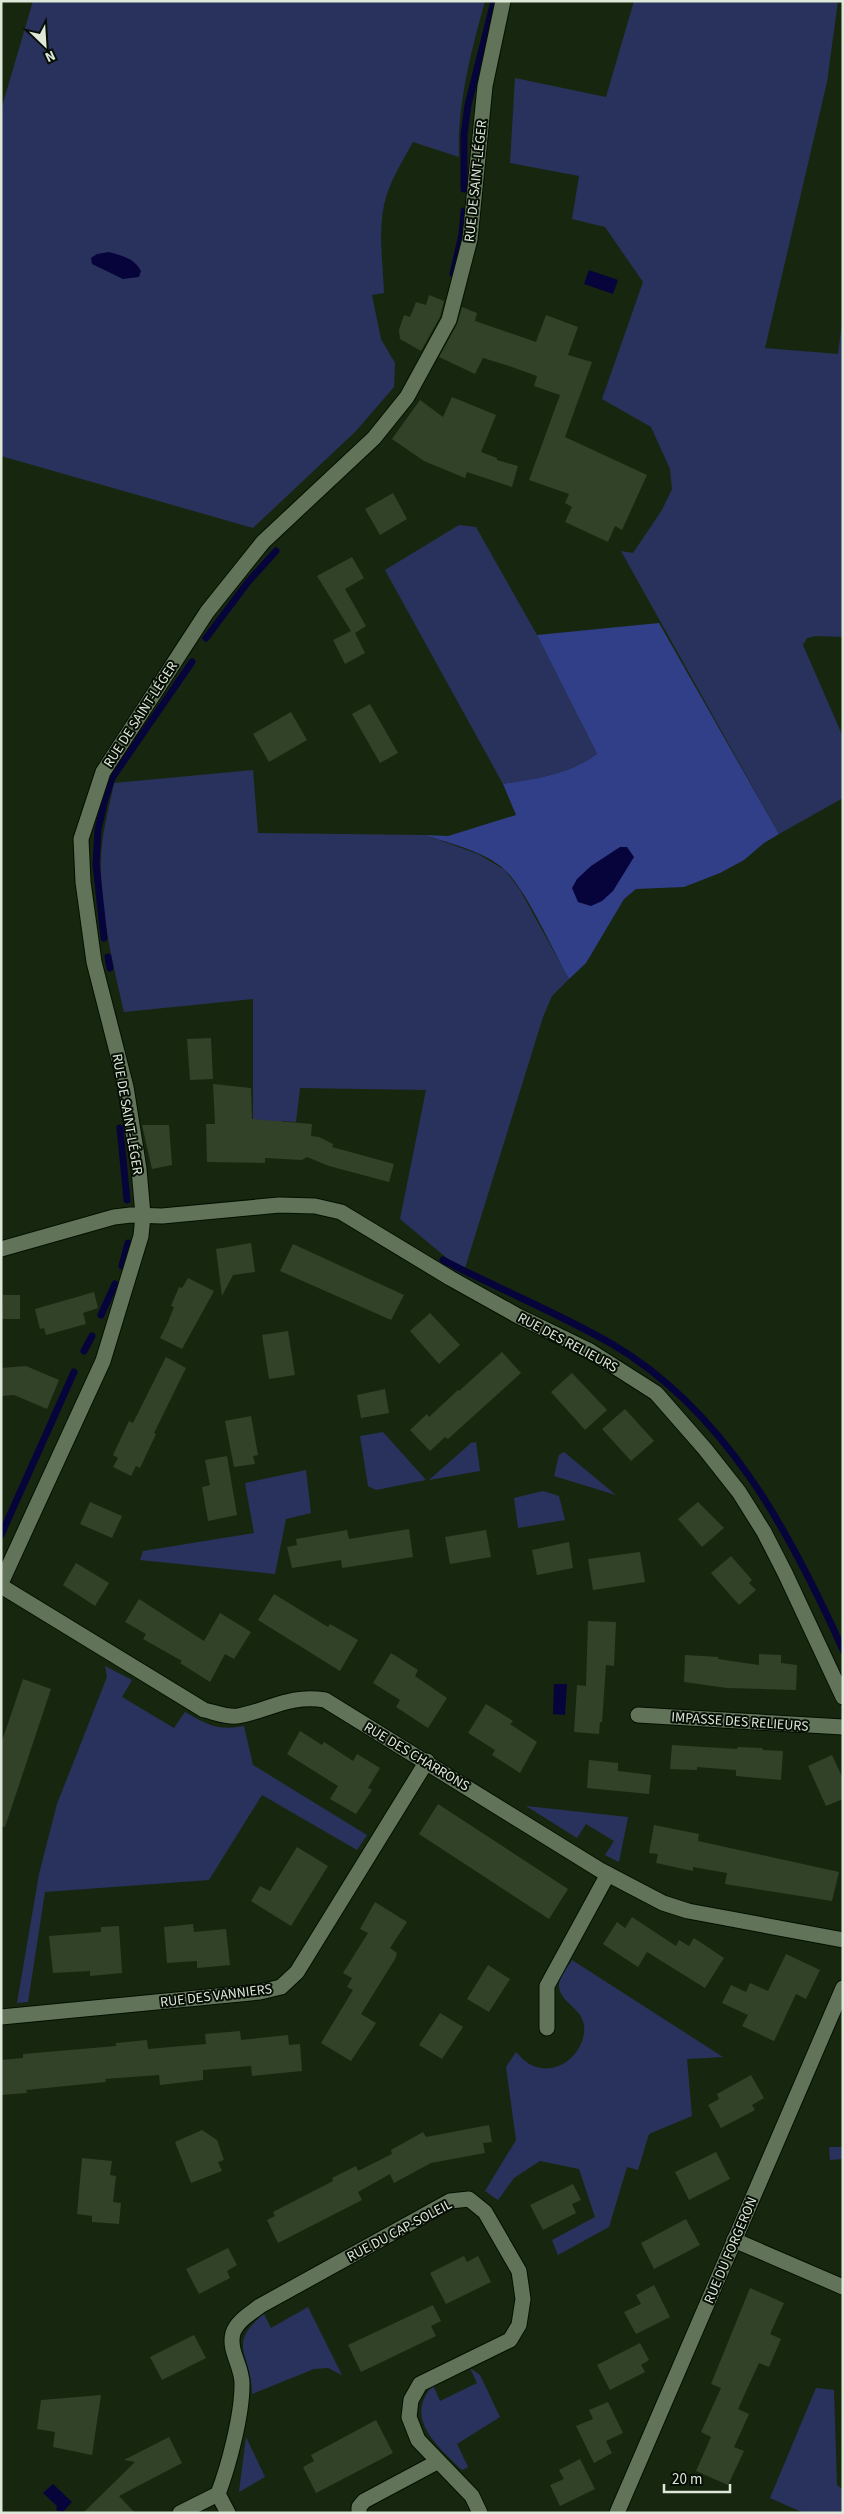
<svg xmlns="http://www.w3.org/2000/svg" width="844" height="2514" viewBox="0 0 844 2514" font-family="'Source Sans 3',sans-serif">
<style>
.green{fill:#29325c}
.forest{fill:#313e88}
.water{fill:#07043b}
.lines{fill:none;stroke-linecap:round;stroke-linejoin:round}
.stream{stroke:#07043b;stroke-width:7}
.building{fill:#314229}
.minor-casing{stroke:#031000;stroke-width:17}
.minor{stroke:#617459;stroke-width:15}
.labels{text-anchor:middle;stroke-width:4;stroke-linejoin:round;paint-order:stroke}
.street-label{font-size:14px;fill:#dde8d9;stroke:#070e05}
</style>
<rect width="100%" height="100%" fill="#17270f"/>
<!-- green -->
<g class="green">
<path d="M33,1H485C471,52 457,104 459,157L413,142C402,162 389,182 384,205C378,233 383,265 384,293L372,295L381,339L395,363L394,387L356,431L253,528L1,456V110Z"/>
<path d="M634,1H838L827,82L765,348L838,354L843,315V637L816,636L807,638L803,645L843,737V798L779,834L621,551L633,553L662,510L672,489L670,469L651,427L602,399L643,282L605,227L572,219L579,176L510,163L515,78L606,97Z"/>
<path d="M459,525L476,527L537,635L597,754C568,775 538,778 503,784L385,570Z"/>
<path d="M253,770L258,833L425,835L478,854L505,870L520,890L569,979L552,996L543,1017L465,1268L448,1259L400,1219L426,1090L300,1088L296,1122L282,1121L280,1134L253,1130V999L124,1012C113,964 100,912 101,862C101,835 109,809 114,783Z"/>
<path d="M383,1432L426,1480L376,1490L368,1486L360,1436Z"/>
<path d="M476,1442L480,1471L429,1480L471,1443Z"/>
<path d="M564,1452L616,1495L554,1476L559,1455Z"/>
<path d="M306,1470L311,1513L286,1519L275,1574L140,1560L143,1551L254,1533L245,1483Z"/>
<path d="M543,1491L559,1496L565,1520L518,1528L514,1498Z"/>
<path d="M105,1666L132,1680L122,1697L174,1728L185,1712C208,1725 217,1731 244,1726L253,1765L367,1835L357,1850L262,1795L209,1880L45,1892L28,2002L17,2003L39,1874L57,1804L107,1677Z"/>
<path d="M526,1806L628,1817L619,1862L605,1855L614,1841L586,1824L577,1838Z"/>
<path d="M572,1960L723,2057L687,2059L692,2116L649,2134L638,2170L627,2167L609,2227L558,2255L552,2240L595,2217L579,2169L540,2161L514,2178L498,2200L485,2191L516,2140L506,2067L516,2052C520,2056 525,2062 531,2065C558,2078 587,2052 584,2025C582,2008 561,2003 559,1987C558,1977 567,1968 572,1960Z"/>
<path d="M829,2147H843V2159L830,2160Z"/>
<path d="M308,2307L342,2375L328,2368L314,2369L252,2394C252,2354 225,2345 264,2314L271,2328Z"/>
<path d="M470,2368L480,2375L500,2417L457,2444L468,2467L462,2470C438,2446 403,2419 433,2385L440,2401L477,2383Z"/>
<path d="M816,2388L834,2390L837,2485L843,2490V2513H804L770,2498Z"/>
<path d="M246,2437L265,2477L239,2492Z"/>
</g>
<!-- forest -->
<path class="forest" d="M659,623L779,834L764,843L744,860L720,873L684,887L636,889L624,899L586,963L569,979C553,951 527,891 505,870C485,851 450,844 425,835L448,836L516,815L503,784C538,778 568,775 597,754L537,635Z"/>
<!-- water -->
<g class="water">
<path d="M109,252C123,256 134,258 141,271L139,277L123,279L92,264L91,258L97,254Z"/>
<path d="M589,270L618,280L613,294L584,284Z"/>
<path d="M620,847H627L634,857L613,891L602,901L591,906L578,902L572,888L577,879L591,866Z"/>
<path d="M554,1684H567L565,1715L553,1714Z"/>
<path d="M53,2484L72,2502L63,2512L56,2510L57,2506L43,2493Z"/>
</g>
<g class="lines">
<!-- stream -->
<g class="stream">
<path d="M464,189V135L468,105L494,1"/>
<path d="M453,274L462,234L464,211"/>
<path d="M206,638L248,582L276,551"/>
<path d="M104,938L96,864L98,830L104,803L112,778L192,662"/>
<path d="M108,957L110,968"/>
<path d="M120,1128L127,1200"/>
<path d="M443,1260C499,1289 558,1313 612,1344C726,1411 791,1534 843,1650"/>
<path d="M122,1266L128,1243"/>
<path d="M101,1315L115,1284"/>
<path d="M84,1351L92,1336"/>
<path d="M1,1535L74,1372"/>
</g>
</g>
<!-- building -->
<g class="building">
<path d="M429,295L444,301L440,317L421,351L400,339L399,330L404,315L410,317L416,302L426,305Z"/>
<path d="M462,307L477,313L475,321L536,342L546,315L578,327L568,355L592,362L565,437L647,475L622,530L615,526L608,542L565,522L572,507L565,503L569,494L529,480L560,395L534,386L537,376L509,366L483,358L475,374L439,357L457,324Z"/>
<path d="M452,397L496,415L481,452L497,458V460L518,466L512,487L467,472L465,478L424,461L392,439L420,400L443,417Z"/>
<path d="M393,493L407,519L380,535L365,509Z"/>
<path d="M352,557L364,578L345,589L366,626L355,633L365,653L345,664L333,640L351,631L317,576Z"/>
<path d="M370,704L398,753L380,763L352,714Z"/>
<path d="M291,712L307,740L269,762L253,734Z"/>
<path d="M211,1038L213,1079L190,1080L187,1039Z"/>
<path d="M213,1084L251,1088L252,1119L312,1124L311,1136L319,1137L333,1144L332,1147L394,1164L389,1182L329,1166L307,1157L302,1160L265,1158V1163L207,1162L206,1124H215Z"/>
<path d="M142,1125H169L172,1165L152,1169Z"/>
<path d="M251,1243L255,1272L233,1275L222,1296L216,1249Z"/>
<path d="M293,1244L404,1295L391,1320L280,1271Z"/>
<path d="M188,1278L214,1291L182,1349L160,1338L168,1322L174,1307L171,1306L179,1287L182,1288Z"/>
<path d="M94,1292L98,1308L83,1313L86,1324L46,1335L44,1328L40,1329L35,1309Z"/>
<path d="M3,1295H20V1319H2Z"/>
<path d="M430,1313L460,1345L439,1364L410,1331Z"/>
<path d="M288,1331L295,1375L269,1379L262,1335Z"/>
<path d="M502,1352L521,1373L448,1439L445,1437L430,1451L410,1430L427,1414L429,1417L458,1390L459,1391Z"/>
<path d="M166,1357L186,1368L154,1433L156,1434L140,1468L136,1466L131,1476L113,1467L118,1458L113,1455L129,1421L133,1423Z"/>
<path d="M26,1366L59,1380L47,1409L14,1395L1,1396V1368Z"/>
<path d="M572,1373L607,1410L585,1430L551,1392Z"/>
<path d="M385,1389L389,1413L361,1418L357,1395Z"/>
<path d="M625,1409L654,1441L631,1461L602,1429Z"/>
<path d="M251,1416L258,1455L253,1456L255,1464L234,1467L225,1421Z"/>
<path d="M227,1456L237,1515L208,1521L202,1487L210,1485L205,1460Z"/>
<path d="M90,1502L122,1516L112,1538L80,1524Z"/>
<path d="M698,1502L724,1528L702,1547L678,1519Z"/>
<path d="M409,1529L413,1557L342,1568L341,1560L292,1568L287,1547L297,1545L296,1539L347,1530L349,1539Z"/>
<path d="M486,1530L491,1557L450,1564L445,1537Z"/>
<path d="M569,1542L573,1568L537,1575L532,1550Z"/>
<path d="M640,1552L645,1582L593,1590L588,1559Z"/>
<path d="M731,1556L752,1580L749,1583L756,1590L739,1605L711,1573Z"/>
<path d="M76,1563L109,1583L95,1606L63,1585Z"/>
<path d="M274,1594L328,1627L330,1624L358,1640L340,1671L258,1620Z"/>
<path d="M139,1599L204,1641L220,1613L251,1632L234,1659L225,1654L210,1682L180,1663L182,1661L143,1639L146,1634L125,1622Z"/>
<path d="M588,1621L616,1622L614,1666L606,1665L602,1722H600L599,1734L574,1732L577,1685L586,1686Z"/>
<path d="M391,1653L418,1670L415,1676L447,1698L428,1728L396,1707L400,1700L373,1683Z"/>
<path d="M759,1654L781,1655V1663L797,1665L796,1690L727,1688L684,1682L685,1655L718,1657V1659L759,1665Z"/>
<path d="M23,1679L51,1689L5,1827L1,1826V1744Z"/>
<path d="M486,1704L513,1721L510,1724L537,1742L520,1773L492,1755L495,1750L468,1733Z"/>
<path d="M300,1731L322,1745L324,1742L353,1761L357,1754L380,1768L368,1788L372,1790L356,1814L330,1799L338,1786L287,1754Z"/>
<path d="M672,1745L737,1749L738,1747L762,1748L763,1750L783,1751L781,1780L736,1776V1770L697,1767V1770L670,1769Z"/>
<path d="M832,1755L843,1779V1799L826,1806L808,1766Z"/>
<path d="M589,1760L618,1763V1771L651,1775L649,1794L587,1788Z"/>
<path d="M438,1804L568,1889L549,1919L419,1834Z"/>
<path d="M654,1825L699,1834L698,1841L839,1872L832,1901L725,1884L727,1873L693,1867V1871L656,1863L658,1854L649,1853Z"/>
<path d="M297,1847L328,1866L291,1926L251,1901L260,1886L270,1891Z"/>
<path d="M375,1902L407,1922L390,1948L397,1953L395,1959L361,2014L376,2023L351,2061L321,2043L353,1990L347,1987L352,1978L343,1973L368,1933L360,1929Z"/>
<path d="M632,1917L676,1946L679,1940L689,1946L694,1938L724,1958L705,1988L647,1952L638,1967L603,1944L617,1922L625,1928Z"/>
<path d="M193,1924L194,1932L226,1929L230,1965L197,1968V1961L167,1963L164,1927Z"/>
<path d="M119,1926L122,1973L90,1976V1971L53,1973L49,1936L101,1932V1927Z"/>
<path d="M786,1954L820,1970L806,1999L796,1994L774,2041L742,2026L748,2015L722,2003L731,1985L746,1992L750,1983L768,1991Z"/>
<path d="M488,1965L510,1979L489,2012L467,1999Z"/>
<path d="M440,2013L463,2027L442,2059L419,2045Z"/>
<path d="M240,2031L241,2040L288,2035L289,2045L300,2044L302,2071L252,2076L251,2066L203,2070V2080L160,2085L159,2075L105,2079L106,2082L26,2090L27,2093L1,2095V2060L23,2058V2054L116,2046V2043L147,2040L148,2049L206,2044L205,2034Z"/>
<path d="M751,2075L764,2098L752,2105L755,2110L721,2128L708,2105L719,2099L717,2094Z"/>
<path d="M489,2125L492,2142L483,2143L485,2153L431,2163L394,2183L390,2174L358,2192L362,2200L278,2243L267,2220L275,2216L273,2212L333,2181L332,2178L356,2166L358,2171L392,2154L391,2150L423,2132L426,2137Z"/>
<path d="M202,2130L217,2140L224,2160L218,2162L222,2171L191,2183L175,2142Z"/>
<path d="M716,2152L730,2179L689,2200L675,2172Z"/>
<path d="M82,2158L112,2161L110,2175L116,2176L113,2202L121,2203L119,2224L92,2222V2216L77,2214Z"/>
<path d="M573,2184L581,2200L572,2204L576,2213L543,2230L530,2205Z"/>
<path d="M686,2219L700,2245L654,2269L641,2243Z"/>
<path d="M228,2248L237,2265L227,2271L230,2278L199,2294L186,2269Z"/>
<path d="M464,2256L467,2262L478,2256L491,2282L446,2304L430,2273Z"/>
<path d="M654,2285L670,2317L636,2334L624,2312L641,2304L636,2295Z"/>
<path d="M750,2288L784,2303L770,2334L781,2339L769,2367L759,2363L738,2409L749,2414L734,2447L744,2451L728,2485L696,2471L711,2437L701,2432L721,2388L711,2384Z"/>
<path d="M433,2305L441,2321L431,2326L436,2336L361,2372L348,2345Z"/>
<path d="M194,2335L206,2358L162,2380L150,2357Z"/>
<path d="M640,2343L649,2360L641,2365L645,2372L610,2390L597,2365Z"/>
<path d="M101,2395L92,2455L53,2447L55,2432L37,2429L41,2400Z"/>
<path d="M608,2402L623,2433L606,2441L612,2453L594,2463L576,2426L593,2419L589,2410Z"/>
<path d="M376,2420L393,2453L316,2493L303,2467L314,2461L311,2455Z"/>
<path d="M169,2437L182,2463L119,2496L135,2513H83L135,2462L124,2460Z"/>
<path d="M580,2459L595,2489L560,2506L550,2485L564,2479L559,2470Z"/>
</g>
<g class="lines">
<defs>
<g id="minor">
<path d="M1,1249L114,1217L131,1215L162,1216L279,1205L315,1206L341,1212L450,1278L518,1316L590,1351L656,1393L705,1449L739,1492L764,1532L785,1573L843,1697"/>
<path d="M1,1583L103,1361L141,1236L143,1215L139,1169L126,1087L94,962L83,882L81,839L103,772L207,612L263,542L374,438L407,397L449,320L470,239L485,86L503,1"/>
<path d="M1,1586L204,1710C214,1712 228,1718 238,1716C270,1710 290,1694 325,1700L600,1870L663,1903L688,1911L843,1940"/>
<path d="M638,1715L843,1727"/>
<path d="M1,2017L260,1992L281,1987L297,1972L427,1761"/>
<path d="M547,2028V1986L608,1874"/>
<path d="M734,2240L843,2287"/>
<path d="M218,2494L228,2513"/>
<path d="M180,2513L218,2494C229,2465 242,2415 242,2385C243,2367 228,2351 233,2333C237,2321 251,2313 260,2306L450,2201L469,2199L485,2212L519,2271L523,2299L519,2325L510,2340L420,2384L411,2400L409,2417L418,2440L472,2496L480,2513"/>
<path d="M359,2513V2507L364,2501L437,2462"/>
<path d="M617,2513L843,1988"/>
</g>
</defs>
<!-- minor casing -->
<use href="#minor" class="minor-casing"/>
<!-- minor -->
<use href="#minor" class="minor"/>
</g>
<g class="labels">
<!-- street labels -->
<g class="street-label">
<text transform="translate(475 181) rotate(-84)" y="5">RUE DE SAINT-LÉGER</text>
<text transform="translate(140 714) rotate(-57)" y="5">RUE DE SAINT-LÉGER</text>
<text transform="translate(128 1114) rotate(80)" y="5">RUE DE SAINT-LÉGER</text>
<text transform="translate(568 1342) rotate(28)" y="5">RUE DES RELIEURS</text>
<text transform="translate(740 1721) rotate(4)" y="5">IMPASSE DES RELIEURS</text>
<text transform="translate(417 1756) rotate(31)" y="5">RUE DES CHARRONS</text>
<text transform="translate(216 1995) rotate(-7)" y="5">RUE DES VANNIERS</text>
<text transform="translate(399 2230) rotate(-28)" y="5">RUE DU CAP-SOLEIL</text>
<text transform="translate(730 2250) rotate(-67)" y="5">RUE DU FORGERON</text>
</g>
</g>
<!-- border -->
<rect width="844" height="2514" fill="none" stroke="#dde8d9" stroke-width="5"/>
<!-- north arrow -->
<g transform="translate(45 45) rotate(155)" stroke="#070e05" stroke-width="4" paint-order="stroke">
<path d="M0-4L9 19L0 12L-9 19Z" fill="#dde8d9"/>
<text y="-8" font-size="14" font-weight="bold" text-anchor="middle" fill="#dde8d9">N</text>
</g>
<!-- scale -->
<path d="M664 2484v8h66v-8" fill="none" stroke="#dde8d9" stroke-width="2.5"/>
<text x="672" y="2484" font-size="15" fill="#dde8d9" stroke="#070e05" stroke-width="4" paint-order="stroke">20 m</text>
</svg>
